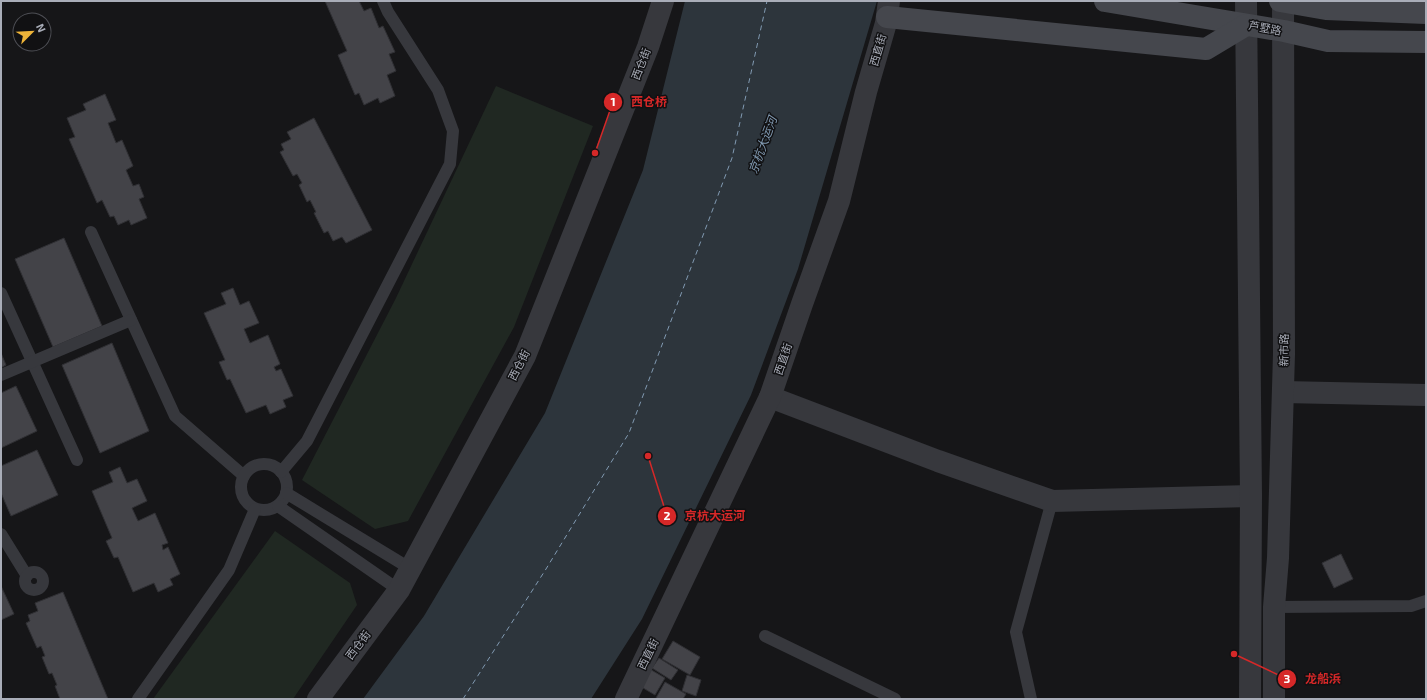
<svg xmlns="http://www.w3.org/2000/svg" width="1427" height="700" viewBox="0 0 1427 700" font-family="'Exo 2','Noto Sans SC',sans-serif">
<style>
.green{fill:#202822}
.water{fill:#2d353c}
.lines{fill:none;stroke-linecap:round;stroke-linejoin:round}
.ferry{stroke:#819ab2;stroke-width:1;stroke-dasharray:5 4;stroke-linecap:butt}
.building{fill:#434348;stroke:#303034}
.service{stroke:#37383d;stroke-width:12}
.minor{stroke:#37383d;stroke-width:22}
.tertiary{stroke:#37383d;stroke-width:22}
.secondary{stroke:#45474d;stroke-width:22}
.labels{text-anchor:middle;stroke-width:3;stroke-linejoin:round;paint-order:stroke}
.street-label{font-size:11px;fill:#a9adb8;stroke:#111113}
.water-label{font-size:12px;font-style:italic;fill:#819ab2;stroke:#111113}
.leader{fill:none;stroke:#d62828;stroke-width:1.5}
.callout-dot{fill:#d62828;stroke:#111113;stroke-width:1.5}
.mark-label{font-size:12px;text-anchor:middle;font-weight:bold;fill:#fff}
.callout-label{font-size:12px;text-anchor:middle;font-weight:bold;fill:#d62828;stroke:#111113;stroke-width:3;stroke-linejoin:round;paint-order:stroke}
</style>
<rect width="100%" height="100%" fill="#161618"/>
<!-- green -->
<g class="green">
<path d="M496,86L593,126L514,327L408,521L375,529L302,480L396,298Z"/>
<path d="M275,531L350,583L357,605L293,699H153Z"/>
</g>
<!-- water -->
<path class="water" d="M685,1H877L798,269L751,395L642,619L591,699H363L424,616L545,413L643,170Z"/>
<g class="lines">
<!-- ferry -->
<path class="ferry" d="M463,699L546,569L629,433L732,158L767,1"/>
</g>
<!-- building -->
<g class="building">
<path d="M325,1H359L364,11L371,8L379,28L383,26L395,52L389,54L396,71L387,75L395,96L380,103L378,98L364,105L359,93L355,95L338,55L347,51Z"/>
<path d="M105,94L116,120L108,123L116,143L122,140L133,166L126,170L133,186L139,184L144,197L139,199L147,218L131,225L129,220L118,225L114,216L110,217L102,200L97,203L69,139L75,137L67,118L86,110L83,104Z"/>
<path d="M314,118L372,230L346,243L342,237L333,241L328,231L324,233L314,213L316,212L310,200L307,202L299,185L302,183L297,174L293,176L280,152L284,150L281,144L291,139L287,132Z"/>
<path d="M64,238L102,326L53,347L15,259Z"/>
<path d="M233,288L240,305L249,301L259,323L244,329L250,343L268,335L280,364L274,367L276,371L281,369L293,396L283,400L286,407L270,414L266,405L246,413L230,379L227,380L219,362L225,360L204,313L226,304L221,293Z"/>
<path d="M112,343L149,431L100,453L62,365Z"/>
<path d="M1,353L6,365L1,368Z"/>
<path d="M16,386L37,431L1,448V393Z"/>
<path d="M37,450L58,495L11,516L1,493V466Z"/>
<path d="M120,467L127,483L137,479L147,501L132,508L138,521L155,513L168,543L162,545L163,550L168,547L180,574L170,579L173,585L158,592L154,583L133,592L118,557L114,558L106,541L112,538L92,491L113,482L109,472Z"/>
<path d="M1341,554L1353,579L1334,588L1322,563Z"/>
<path d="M1,586L14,614L1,620Z"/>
<path d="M63,592L108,699H60L55,686L57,685L52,673L49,674L42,657L45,656L41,646L37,648L26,623L30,621L28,615L38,611L35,603Z"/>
<path d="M673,641L700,657L690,675L662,659Z"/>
<path d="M659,658L678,670L671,680L652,668Z"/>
<path d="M648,668L665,678L655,695L638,685Z"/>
<path d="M687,675L701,680L696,696L682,691Z"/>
<path d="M665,682L686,694L683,699H658L656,698Z"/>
</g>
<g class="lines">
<!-- service -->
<g class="service">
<path d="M91,232L175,416L244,476"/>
<path d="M1,293L77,460"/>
<path d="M1,375L131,320"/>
<circle cx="264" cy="487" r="23"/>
<path d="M281,472L307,441L450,164L453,131L438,90L388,12L383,1"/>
<path d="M286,493L411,569"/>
<path d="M278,506L399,590"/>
<path d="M1,534L27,576"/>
<circle cx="34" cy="581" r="9"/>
<path d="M1274,607L1411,606L1426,601"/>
<path d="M765,636L895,699"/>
<path d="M138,699L229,570L255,509"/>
<path d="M1031,699L1016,632L1052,501"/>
</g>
<!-- minor -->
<g class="minor">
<path d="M1283,392L1426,395"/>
<path d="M770,397L938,461L1052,501L1251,496"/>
<path d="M318,699L399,590L525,356L648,47L663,1"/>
<path d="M626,699L770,397L802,304L839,201L866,92L886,23L889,1"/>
</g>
<!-- tertiary -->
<g class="tertiary">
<path d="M1246,1L1251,496L1250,699"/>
<path d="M1274,699V607L1278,558L1284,354L1283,1"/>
</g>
<!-- secondary -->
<g class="secondary">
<path d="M1105,1L1284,31L1328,41L1426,42"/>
<path d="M1280,1L1326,9L1426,13"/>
<path d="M887,17L1206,49L1246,25"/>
</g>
</g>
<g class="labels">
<!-- street labels -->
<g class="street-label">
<text transform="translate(1265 28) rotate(10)" y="4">芦墅路</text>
<text transform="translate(878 50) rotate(-74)" y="4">西直街</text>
<text transform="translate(641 64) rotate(-69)" y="4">西仓街</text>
<text transform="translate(1284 350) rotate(-89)" y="4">新市路</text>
<text transform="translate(783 359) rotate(-71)" y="4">西直街</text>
<text transform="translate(519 365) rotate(-63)" y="4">西仓街</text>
<text transform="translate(358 645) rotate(-53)" y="4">西仓街</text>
<text transform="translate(648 654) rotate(-64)" y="4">西直街</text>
</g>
<!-- water labels -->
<g class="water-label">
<text transform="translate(763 145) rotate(-70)" y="4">京杭大运河</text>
</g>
</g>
<!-- callouts -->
<path class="leader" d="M595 153L613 102M648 456L667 516M1234 654L1287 679"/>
<g class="callout-dot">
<circle cx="595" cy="153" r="4"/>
<circle cx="648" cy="456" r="4"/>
<circle cx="1234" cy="654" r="4"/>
<circle cx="613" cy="102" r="10"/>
<circle cx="667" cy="516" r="10"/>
<circle cx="1287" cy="679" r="10"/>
</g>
<g class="mark-label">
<text x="613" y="106">1</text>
<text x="667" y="520">2</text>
<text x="1287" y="683">3</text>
</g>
<g class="callout-label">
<text x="649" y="106">西仓桥</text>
<text x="715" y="520">京杭大运河</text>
<text x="1323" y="683">龙船浜</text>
</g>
<!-- border -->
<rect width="1427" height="700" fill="none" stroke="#a9adb8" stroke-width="4"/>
<!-- north arrow -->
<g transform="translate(32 32) rotate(66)"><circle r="19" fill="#111113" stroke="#4e4f55"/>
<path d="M0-3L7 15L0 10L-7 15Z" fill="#eeb439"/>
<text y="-6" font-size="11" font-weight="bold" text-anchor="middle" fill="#a9adb8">N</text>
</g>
</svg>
